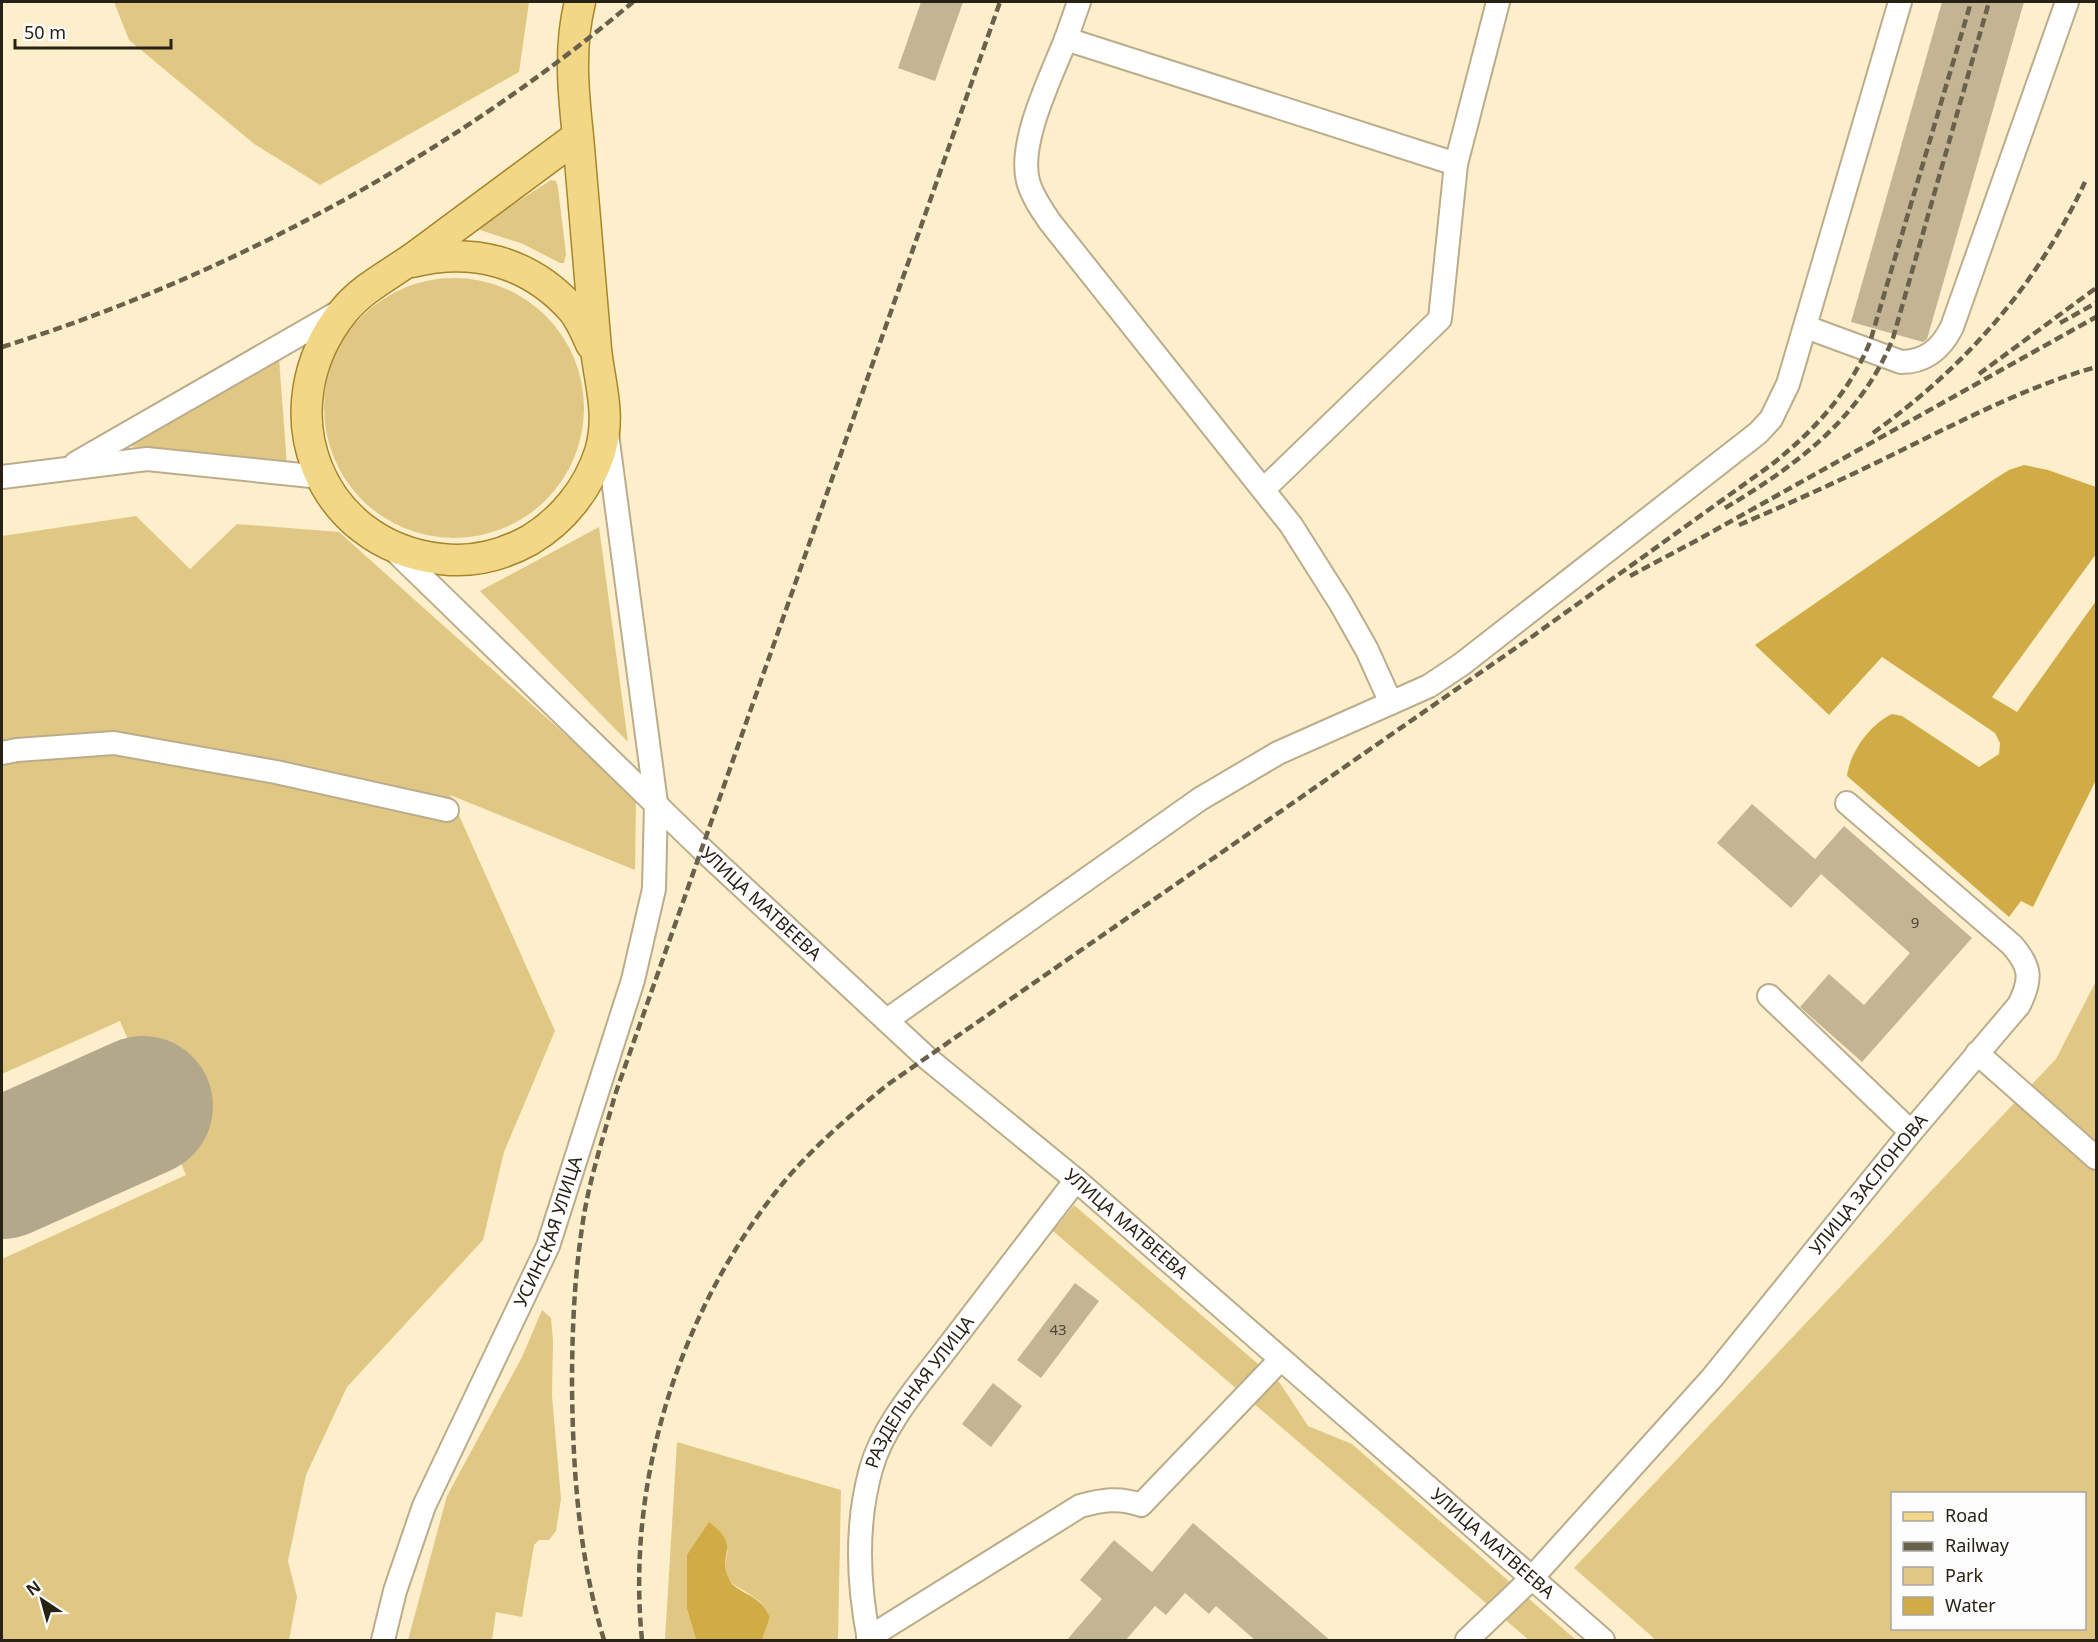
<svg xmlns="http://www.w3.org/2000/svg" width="2098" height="1642" viewBox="0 0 2098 1642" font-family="'Noto Sans',sans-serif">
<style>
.green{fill:#e1c784;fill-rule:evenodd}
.water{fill:#d1ac46}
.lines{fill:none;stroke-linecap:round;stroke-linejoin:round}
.runway{stroke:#b4a88c;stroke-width:140}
.building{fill:#c3b593}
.minor-casing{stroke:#bbad8b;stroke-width:26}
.major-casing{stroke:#a6862a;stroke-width:33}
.minor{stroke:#fff;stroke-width:22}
.major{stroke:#f2d786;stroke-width:30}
.rail{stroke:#6a614d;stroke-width:4.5;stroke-dasharray:9 4.5;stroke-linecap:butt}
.labels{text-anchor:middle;stroke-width:6;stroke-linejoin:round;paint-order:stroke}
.number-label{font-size:15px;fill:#4f4734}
.street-label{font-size:18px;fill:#282215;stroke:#fdfdfd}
</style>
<rect width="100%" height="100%" fill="#fdefcb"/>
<!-- green -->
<g class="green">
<path d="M114,2H529L519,72L320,185L253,143L129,40Z"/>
<path d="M551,180L556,181L558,188L566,254L564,263H560L523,244L480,230V226Z"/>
<circle cx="454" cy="408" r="130"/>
<path d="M279,359L287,465L130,446Z"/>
<path d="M136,516L190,569L237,524L339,532L636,798L635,870L450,795L555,1031L504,1152L483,1240L347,1387L306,1475L288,1561L297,1597L289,1640H2V1259L186,1175L120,1021L2,1074V536Z"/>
<path d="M599,527L628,742L480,591Z"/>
<path d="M2096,981V1640H1656L1574,1568L2056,1059ZM1892,1494H2084V1628H1892Z"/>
<path d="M1074,1205L1280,1383L1308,1426L1352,1444L1576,1640H1529L1053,1231Z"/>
<path d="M542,1310L551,1318L553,1341L552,1396L561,1499L556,1531L549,1540H539L534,1545L522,1617L496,1612L492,1640H408L447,1496L522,1357Z"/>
<path d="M677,1442L841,1490L838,1640H762L770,1617C767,1612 764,1605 759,1601C736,1582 718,1586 728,1550L687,1609L696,1640H665Z"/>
</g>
<!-- water -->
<g class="water">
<path d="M2024,465L2048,470L2096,487V554L1992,697L2017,712L2096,601V780L2033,907L2021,901L2009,917L1847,776C1850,752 1870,724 1892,714L1902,716L1979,767L1999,754L2000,743L1995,733L1882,657L1829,715L1755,645L1993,480L2009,470Z"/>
<path d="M709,1522C743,1548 716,1553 729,1579C734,1590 751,1594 759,1602C764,1605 767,1612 770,1617L762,1640H696L687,1609V1555Z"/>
</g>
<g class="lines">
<!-- runway -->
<path class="runway" d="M2,1169L143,1106"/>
</g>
<!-- building -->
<g class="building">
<path d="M921,2H963L935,81L898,68Z"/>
<path d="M1942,2H2024L1927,339L1923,342L1851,322Z"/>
<path d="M1752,804L1815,859L1844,826L1972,938L1862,1062L1800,1007L1829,974L1864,1005L1910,953L1821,874L1791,908L1717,843Z"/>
<path d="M1075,1283L1099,1301L1041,1378L1017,1360Z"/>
<path d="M993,1383L1022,1406L991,1447L962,1424Z"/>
<path d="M1193,1523L1331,1641H1256L1216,1606L1209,1614L1185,1593L1166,1615L1155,1606L1125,1641H1066L1102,1599L1080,1580L1114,1540L1152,1572Z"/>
</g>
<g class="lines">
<defs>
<g id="minor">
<path d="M1066,39L1079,2"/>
<path d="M1806,327L1901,362C1926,362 1941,349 1952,327L2067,2"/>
<path d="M76,463L344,309"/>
<path d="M2,477L147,459L321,477"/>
<path d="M1264,489L1440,319L1456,164"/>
<path id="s1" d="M391,547L703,850L927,1058L1076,1180L1603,1640"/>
<path d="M1391,703L1367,650L1341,604L1291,525L1050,222C1042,210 1032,196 1028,181C1018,142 1051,77 1066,39L1456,164L1498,2"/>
<path d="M2,753L17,750L114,743L276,772L447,810"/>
<path d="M1769,996L1911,1132"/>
<path d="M887,1020L1200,799L1278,753L1429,686L1462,664L1758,433L1771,419L1788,384L1900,2"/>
<path d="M1977,1053L2096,1158"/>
<path d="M868,1638L1080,1506C1102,1500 1119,1497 1141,1505L1281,1359"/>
<path id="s2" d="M383,1640L395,1591L424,1506L548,1246L633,980L654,889L656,803L607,434"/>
<path id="s3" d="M869,1640C858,1584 855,1526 871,1469C884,1422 925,1378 954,1339C995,1286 1035,1233 1076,1180"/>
<path id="s4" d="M1467,1640L1531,1579L1712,1378L1911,1132L2019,1005C2032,979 2031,967 2012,945L1847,803"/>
</g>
<g id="major">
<path d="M578,136C524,176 470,216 416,256C391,274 362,288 343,312C266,408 317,545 441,559C472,563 503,555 530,540C563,520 588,489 600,452C611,414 600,386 596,349C590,278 584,207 578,136C573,91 569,46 580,2"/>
<path d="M412,262C472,247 528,261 571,308C580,318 586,332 591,344"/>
</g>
</defs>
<!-- minor casing -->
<use href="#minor" class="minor-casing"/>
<!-- major casing -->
<use href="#major" class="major-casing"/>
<!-- minor -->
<use href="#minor" class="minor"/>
<!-- major -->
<use href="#major" class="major"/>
<!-- rail -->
<g class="rail">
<path d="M2060,323L2096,303"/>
<path d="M2,347C229,276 451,155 633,2"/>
<path d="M1979,374L2096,288"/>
<path d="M1873,433C1966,366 2036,287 2085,182"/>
<path d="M1725,508C1796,466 1862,417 1893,338L1989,2"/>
<path d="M1739,525C1795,501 1850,476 1904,449C1967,418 2029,386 2096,367"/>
<path d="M1630,576L1701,538L2096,317"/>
<path d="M604,1640C579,1558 573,1473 572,1387C572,1334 574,1281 582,1228C588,1183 603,1139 615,1095L1000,2"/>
<path d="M642,1640C626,1484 678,1316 775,1193C807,1152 847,1118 887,1085L1533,636L1771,465C1814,431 1849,393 1870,342L1971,2"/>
</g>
</g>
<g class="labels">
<!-- number labels -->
<g class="number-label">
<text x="1915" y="928">9</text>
<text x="1058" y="1335">43</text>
</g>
<!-- street labels -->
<g class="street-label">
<text dy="6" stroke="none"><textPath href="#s1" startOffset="514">УЛИЦА МАТВЕЕВА</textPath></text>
<text dy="6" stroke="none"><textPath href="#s4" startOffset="608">УЛИЦА ЗАСЛОНОВА</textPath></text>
<text dy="6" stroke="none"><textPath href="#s1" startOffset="1000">УЛИЦА МАТВЕЕВА</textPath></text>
<text dy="6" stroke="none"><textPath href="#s2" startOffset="442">УСИНСКАЯ УЛИЦА</textPath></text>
<text dy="6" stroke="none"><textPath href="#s3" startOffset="264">РАЗДЕЛЬНАЯ УЛИЦА</textPath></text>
<text dy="6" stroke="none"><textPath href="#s1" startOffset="1486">УЛИЦА МАТВЕЕВА</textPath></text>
</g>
</g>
<!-- border -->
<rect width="2098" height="1642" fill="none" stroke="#282215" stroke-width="6"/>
<!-- legend -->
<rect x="1891" y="1492" width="195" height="138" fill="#fdfdfd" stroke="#a8a5a0" stroke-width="1.5"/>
<rect x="1903" y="1512" width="30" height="9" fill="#f2d786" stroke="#a8a5a0" stroke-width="1.5"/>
<text x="1945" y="1522" font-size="18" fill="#282215">Road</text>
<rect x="1903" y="1542" width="30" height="9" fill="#6a614d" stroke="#a8a5a0" stroke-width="1.5"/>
<text x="1945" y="1552" font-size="18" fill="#282215">Railway</text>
<rect x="1903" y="1567" width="30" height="18" fill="#e1c784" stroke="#a8a5a0" stroke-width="1.5"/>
<text x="1945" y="1582" font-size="18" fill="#282215">Park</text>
<rect x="1903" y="1597" width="30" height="18" fill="#d1ac46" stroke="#a8a5a0" stroke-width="1.5"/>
<text x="1945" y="1612" font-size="18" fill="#282215">Water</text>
<!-- north arrow -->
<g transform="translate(42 1600) rotate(324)" stroke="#fdfdfd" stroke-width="4.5" paint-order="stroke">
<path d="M0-4.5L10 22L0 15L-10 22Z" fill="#282215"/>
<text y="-9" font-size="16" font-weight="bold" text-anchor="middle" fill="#282215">N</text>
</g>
<!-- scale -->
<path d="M15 39v9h156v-9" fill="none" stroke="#282215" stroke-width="3"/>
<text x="24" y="39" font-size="18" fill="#282215" stroke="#fdfdfd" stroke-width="4.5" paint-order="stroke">50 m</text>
</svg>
